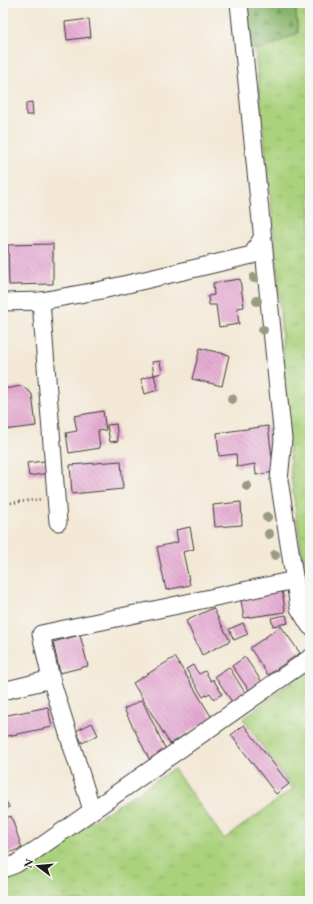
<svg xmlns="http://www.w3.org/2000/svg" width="313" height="904" viewBox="0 0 313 904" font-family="'EB Garamond',serif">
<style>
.grass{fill:url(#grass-tufts);stroke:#63774c}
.forest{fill:url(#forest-firs);stroke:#526844}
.building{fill:url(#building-back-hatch)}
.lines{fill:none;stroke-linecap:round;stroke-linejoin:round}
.minor-casing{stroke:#3c3b38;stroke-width:19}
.path{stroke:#3c3b38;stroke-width:2.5;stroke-dasharray:1 3;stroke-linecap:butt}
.minor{stroke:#fff;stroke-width:17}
.tree{fill:#989b82}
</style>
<defs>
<pattern id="grass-tufts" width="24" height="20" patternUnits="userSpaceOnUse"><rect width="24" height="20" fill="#aad27d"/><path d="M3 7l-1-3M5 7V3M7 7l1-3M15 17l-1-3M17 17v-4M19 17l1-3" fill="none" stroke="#92b46b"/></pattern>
<pattern id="forest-firs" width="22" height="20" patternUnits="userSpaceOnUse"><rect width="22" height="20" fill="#87b46c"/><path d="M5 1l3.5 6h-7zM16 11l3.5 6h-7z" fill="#6e9258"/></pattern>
<pattern id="building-back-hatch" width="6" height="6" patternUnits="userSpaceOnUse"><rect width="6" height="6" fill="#e5aad2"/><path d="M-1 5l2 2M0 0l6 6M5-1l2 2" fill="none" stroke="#c492b4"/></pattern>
</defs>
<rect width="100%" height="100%" fill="#f6f6f2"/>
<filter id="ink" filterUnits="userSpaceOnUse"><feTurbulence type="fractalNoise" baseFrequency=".025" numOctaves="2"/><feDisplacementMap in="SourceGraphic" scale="8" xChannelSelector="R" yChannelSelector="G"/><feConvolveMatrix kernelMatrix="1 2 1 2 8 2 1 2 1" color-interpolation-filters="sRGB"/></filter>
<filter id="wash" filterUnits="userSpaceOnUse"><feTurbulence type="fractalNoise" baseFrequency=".012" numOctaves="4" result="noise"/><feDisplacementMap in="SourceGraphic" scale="16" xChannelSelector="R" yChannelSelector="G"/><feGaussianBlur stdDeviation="0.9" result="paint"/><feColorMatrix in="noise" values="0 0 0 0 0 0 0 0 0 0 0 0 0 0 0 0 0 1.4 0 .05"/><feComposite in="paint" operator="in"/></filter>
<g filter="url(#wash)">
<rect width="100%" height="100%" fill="#f3e8d5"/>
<!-- grass -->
<g class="grass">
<path d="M295,3H310V603L308,600L291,477L277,262L255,49H264L298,33Z"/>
<path d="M310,667V901H3V876L17,870L174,769L224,839L293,789L243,719Z"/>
</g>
<!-- forest -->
<path class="forest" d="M237,3H295L298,33L264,49H236L232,28Z"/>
<g id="blocks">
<!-- building -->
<g class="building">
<path d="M89,19L91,37L67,40L65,22Z"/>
<path d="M32,102L33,115H26V103Z"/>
<path d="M53,244V284L9,285L8,245Z"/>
<path d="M240,279L244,307L237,308L239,324L219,327L216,305H209L208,296L214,295L213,283Z"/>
<path d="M200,348L229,355L222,386L192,379Z"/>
<path d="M160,361L162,373L154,375L152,362Z"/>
<path d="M154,375L158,390L145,394L141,379Z"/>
<path d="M22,386L32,394L36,426L3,430V389Z"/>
<path d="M103,411L106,430L98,431L100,448L69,453L66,433L77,431L74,416Z"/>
<path d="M116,424L118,441L110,442L107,425Z"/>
<path d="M268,426L274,472L256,475L255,464L237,467L236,454L219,456L217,433Z"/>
<path d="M53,460L55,472L29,476L27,463Z"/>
<path d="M121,461L123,489L72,494L70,465Z"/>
<path d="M241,502L242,525L215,527L213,505Z"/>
<path d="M190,527L194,549L183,552L190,585L166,590L157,547L178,542L176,530Z"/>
<path d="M282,588L285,612L244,618L240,595Z"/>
<path d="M213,608L230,641L202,655L186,621Z"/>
<path d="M286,615L288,623L273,626L271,618Z"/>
<path d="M243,623L248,634L234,640L229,629Z"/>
<path d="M281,626L300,653L268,675L250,648Z"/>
<path d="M80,635L88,666L60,673L53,642Z"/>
<path d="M175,657L212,718L170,744L133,683Z"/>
<path d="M245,657L262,682L249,690L232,666Z"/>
<path d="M193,665L199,674L205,671L211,681L213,679L222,694L214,699L210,693L203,697L186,669Z"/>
<path d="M229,667L247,696L234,705L215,676Z"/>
<path d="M142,700L166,750L149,759L124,709Z"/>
<path d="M48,707L52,727L3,737V716Z"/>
<path d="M92,723L98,735L82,743L76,731Z"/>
<path d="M244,725L289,784L276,794L231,735Z"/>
<path d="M4,798L9,807L3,810V799Z"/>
<path d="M11,816L22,848L3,855V819Z"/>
</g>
</g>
</g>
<g filter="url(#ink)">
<use href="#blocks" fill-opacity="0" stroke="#3c3b38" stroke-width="1"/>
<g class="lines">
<defs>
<g id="minor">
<path d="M239,3L283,439L279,480L299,608L310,626"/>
<path d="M41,301L58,522"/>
<path d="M3,302L41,301L102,290L252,255L262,238"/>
<path d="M3,691L51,679"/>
<path d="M92,810L51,679L41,634L295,580"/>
<path d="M3,869L16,864L310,658"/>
</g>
</defs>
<!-- minor casing -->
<use href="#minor" class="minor-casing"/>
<!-- path -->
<path class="path" d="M3,504L42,499"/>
<!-- minor -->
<use href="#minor" class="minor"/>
</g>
<!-- trees -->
<g class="tree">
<circle cx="254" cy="278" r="5"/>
<circle cx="257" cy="301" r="5"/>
<circle cx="263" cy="330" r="5"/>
<circle cx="232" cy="399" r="5"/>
<circle cx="247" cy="486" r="5"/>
<circle cx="267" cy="517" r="5"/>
<circle cx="269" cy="534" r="5"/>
<circle cx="275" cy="555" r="5"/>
</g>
</g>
<!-- margin -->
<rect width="313" height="904" fill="none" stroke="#f6f6f2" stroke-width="16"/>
<!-- north arrow -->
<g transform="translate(38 866) rotate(286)" stroke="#f6f6f2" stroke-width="3" paint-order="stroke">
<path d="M0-3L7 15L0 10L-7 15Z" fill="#1c1c1c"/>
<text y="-6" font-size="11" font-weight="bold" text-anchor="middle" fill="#1c1c1c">N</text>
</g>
</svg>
